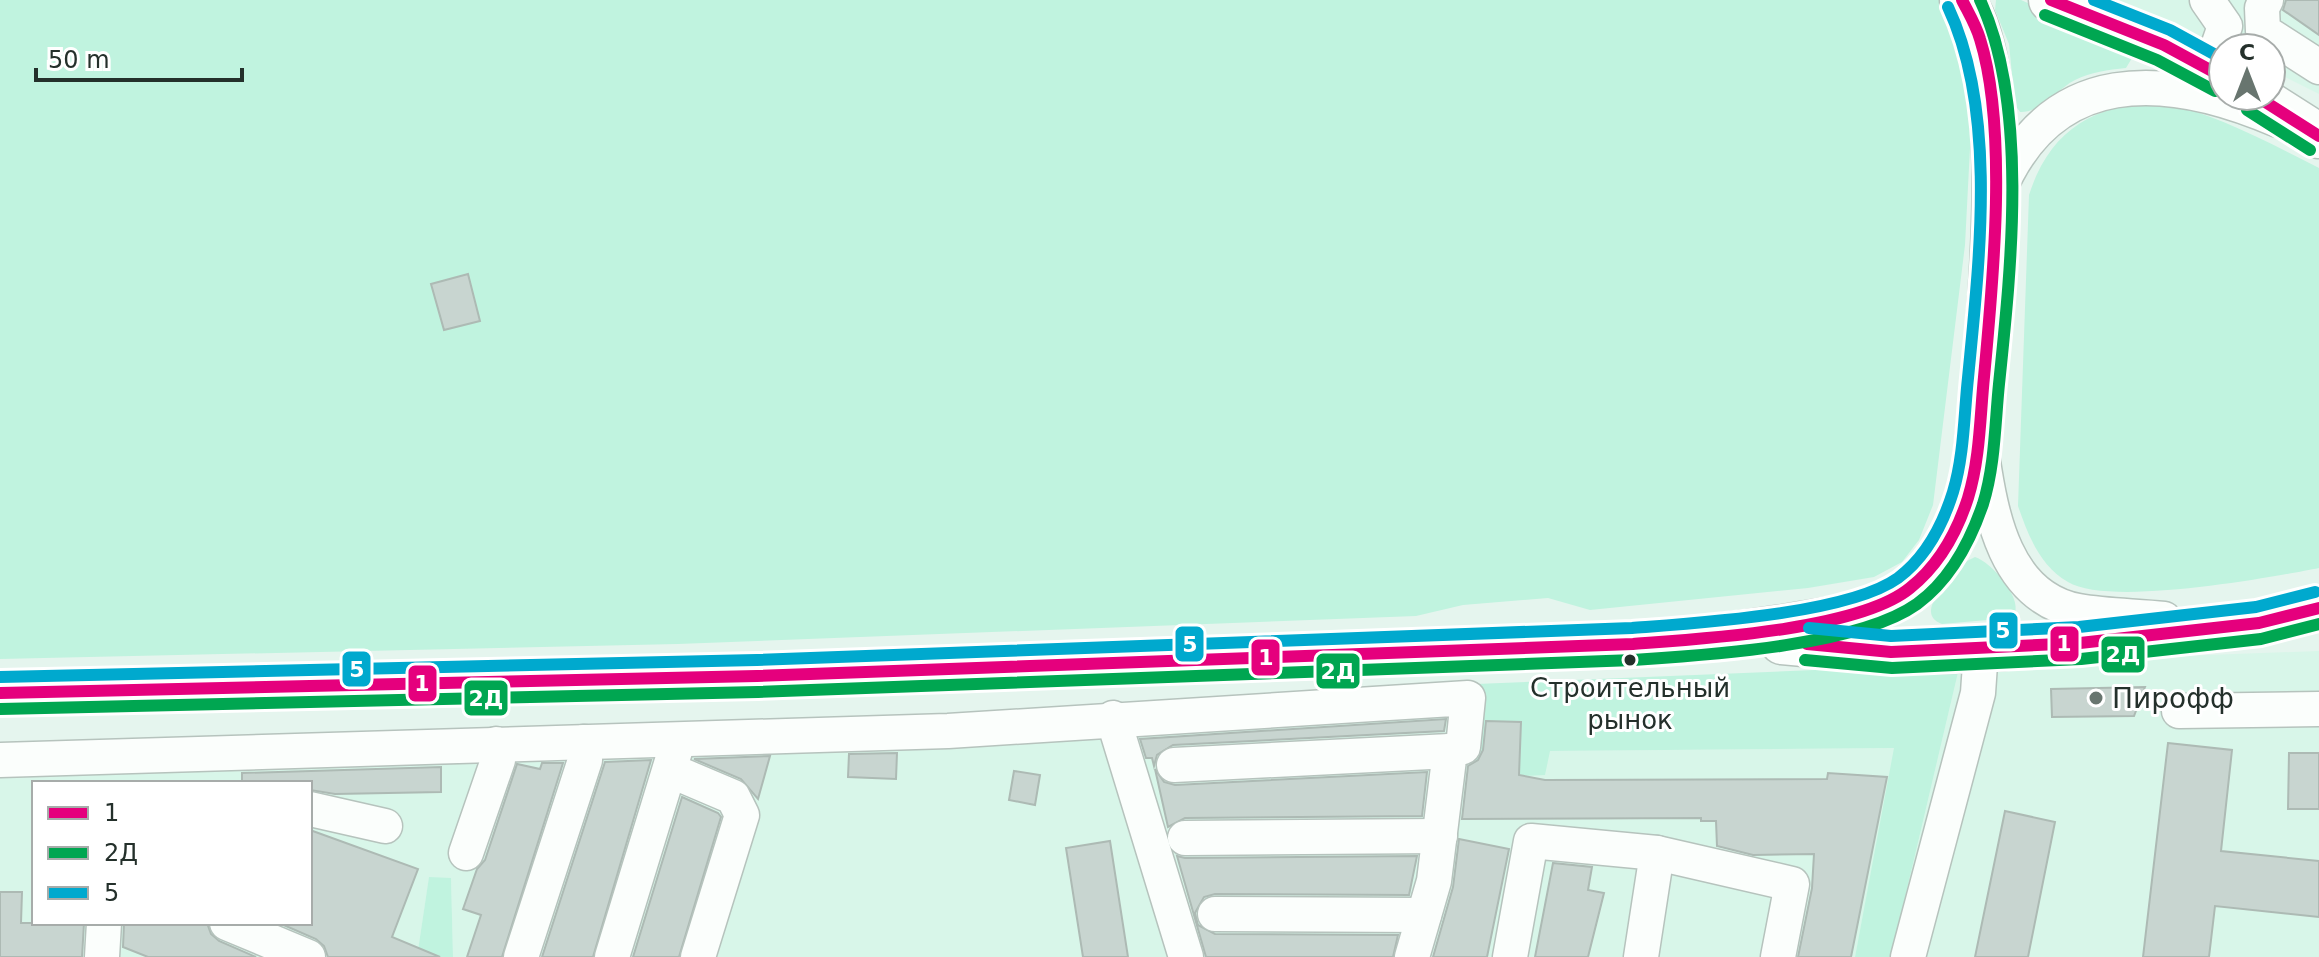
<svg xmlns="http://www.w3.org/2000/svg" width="2319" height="957" viewBox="0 0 2319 957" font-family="'DejaVu Sans',sans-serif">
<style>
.built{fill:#d8f6e9;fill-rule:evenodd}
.green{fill:#c0f3df}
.building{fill:#c8d5d0;stroke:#adbab4;stroke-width:2}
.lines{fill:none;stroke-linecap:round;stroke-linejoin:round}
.minor-casing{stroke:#b6c3bd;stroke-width:37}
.major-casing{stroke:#b6c3bd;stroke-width:47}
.minor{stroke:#fbfefc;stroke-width:34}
.major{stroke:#fbfefc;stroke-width:44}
.bus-1-casing{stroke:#fff;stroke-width:18}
.bus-2-casing{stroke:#fff;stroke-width:18}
.bus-3-casing{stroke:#fff;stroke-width:18}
.bus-1{stroke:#e5007d;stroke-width:12}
.bus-2{stroke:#00a651;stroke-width:12}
.bus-3{stroke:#00a9ce;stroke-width:12}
.bus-dot{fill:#24302b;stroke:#fff;stroke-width:3}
.poi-dot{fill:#68756f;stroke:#fff;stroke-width:3}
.labels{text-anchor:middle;stroke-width:6;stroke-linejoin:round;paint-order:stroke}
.bus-label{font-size:26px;fill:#24302b;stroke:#fff}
.poi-label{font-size:28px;fill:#24302b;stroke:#fff;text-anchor:start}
.line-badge{stroke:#fff;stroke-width:3}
.badge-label{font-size:22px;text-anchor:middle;font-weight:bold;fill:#fff}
</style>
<rect width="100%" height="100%" fill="#e5f5ee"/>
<!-- built -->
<g class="built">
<path d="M2117,0H2319V94L2271,70V48H2226Z"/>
<path d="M2319,651V957H1891L1960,664Z"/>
<path d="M1476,684L1549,751L1895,748L1855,957H453L451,878H429L417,957H0V768L773,749L1102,703ZM34,783H310V923H34Z"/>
</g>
<!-- green -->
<g class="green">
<path d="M0,0H1940L1957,21L1973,90L1965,245L1933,505L1919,540L1902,562L1874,577L1808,588L1590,610L1548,598L1463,605L1416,616L678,644L0,659Z"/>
<path d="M1996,0H2021L2128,47L2132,58L2126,68C2108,70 2091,72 2075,80C2057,89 2041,113 2020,112L2015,105L2009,44L1995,10Z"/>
<path d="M2158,101C2216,114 2266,141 2319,168V568C2269,578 2109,607 2068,582C2040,566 2028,535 2018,506L2029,195C2050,130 2092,106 2158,101Z"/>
<path d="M1975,557C1991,562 2021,596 2015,613L2010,618L1942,624C1911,612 1955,575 1967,561Z"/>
<path d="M1960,664L1891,957H1855L1894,748L1550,751L1545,775L1524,776L1465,762L1476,684Z"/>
<path d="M429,877L451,878L453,957H417Z"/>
</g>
<!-- building -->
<g class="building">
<path d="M2286,0H2319V35L2283,10Z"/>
<path d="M468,274L480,321L444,330L431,284Z"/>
<path d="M2145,687L2134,716L2052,717L2051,689Z"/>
<path d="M1446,719L1444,731L1173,745L1157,755L1154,766L1152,758H1146L1140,739Z"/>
<path d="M1486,721L1521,722L1519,775L1545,780L1827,779L1828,773L1887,777L1851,957H1798L1812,888L1814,854L1753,855L1717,846L1716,821H1701V818L1462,819L1468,766L1478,760L1483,750Z"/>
<path d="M2168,743L2232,750L2221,851L2319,861V917L2215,906L2209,957H2143Z"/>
<path d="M897,753L896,779L848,777L849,754Z"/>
<path d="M2289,753H2319V809H2288Z"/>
<path d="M770,756L758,799L741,779L694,759Z"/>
<path d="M651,760L593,957H542L605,762Z"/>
<path d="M542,763H563L502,957H467L481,915L463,909L477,869L485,860L517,764L540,769Z"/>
<path d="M441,767V792L335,794L310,790V783H242V773Z"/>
<path d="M1155,769L1164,782L1175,785L1427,772L1422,816L1185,818L1168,827Z"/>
<path d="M1014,771L1040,775L1035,805L1009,800Z"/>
<path d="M682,797L718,813L721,817L679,957H633Z"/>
<path d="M2005,811L2055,822L2028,957H1975Z"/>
<path d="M310,830L418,869L392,937L440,957H328L324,946L316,939L279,923H310Z"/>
<path d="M1459,839L1509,849L1487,957H1433L1453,887Z"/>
<path d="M1110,841L1128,957H1083L1066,848Z"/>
<path d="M1177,856L1185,858L1417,856L1409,895L1215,894L1204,897L1195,913L1198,925L1215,934L1398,935L1393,957H1206Z"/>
<path d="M1553,863L1592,867L1588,890L1604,893L1588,957H1535Z"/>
<path d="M0,892H22L21,923H84L82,957H0Z"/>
<path d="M124,923H207L211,934L219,941L256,957H148L123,947Z"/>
</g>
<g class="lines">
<defs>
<g id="minor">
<path d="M2207,0L2225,26L2210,69"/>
<path d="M2266,0L2262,8L2263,31L2319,67"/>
<path d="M1997,195C2050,64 2166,72 2278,120"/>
<path d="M1982,455C1991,515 2005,597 2078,611C2106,616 2136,616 2164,619"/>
<path d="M2179,711L2319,709"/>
<path d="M1113,718L1186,957"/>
<path d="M0,760L948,731L1468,698L1463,747L1450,751L1434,881L1412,957"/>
<path d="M1174,765L1450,751"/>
<path d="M672,771L733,797L742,815L698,957"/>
<path d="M310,809L385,826"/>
<path d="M1185,838L1440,836"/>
<path d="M466,853L498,760L496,744"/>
<path d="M1215,914L1424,915"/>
<path d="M227,923L308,957"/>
<path d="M102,957L104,923"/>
<path d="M521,957L585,760L584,742"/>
<path d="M612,957L675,751"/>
<path d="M1510,957L1531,841L1657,853L1792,884L1778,957"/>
<path d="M1641,957L1657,853"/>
<path d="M1908,957L1978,693L1981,650"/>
</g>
<g id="major">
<path d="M2051,0L2164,45L2223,77"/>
<path d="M2256,96L2319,136"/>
<path d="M1782,642L1891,652L1981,650L2259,623L2319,608"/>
<path d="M0,693L757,676L1633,644C1690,640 1745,634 1802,624C1823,620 1847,618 1867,611C1930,592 1961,534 1974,474C1984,375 2021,75 1962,0"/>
</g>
</defs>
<!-- minor casing -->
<use href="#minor" class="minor-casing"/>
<!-- major casing -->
<use href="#major" class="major-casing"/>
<!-- minor -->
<use href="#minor" class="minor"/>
<!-- major -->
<use href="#major" class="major"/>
<defs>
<g id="bus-1">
<path d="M2051,0L2164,45L2223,77"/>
<path d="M2256,96L2319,136"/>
<path d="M1807,644L1891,652L2080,643L2259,623L2319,608"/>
<path d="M0,693L757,676L1633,644C1701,639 1859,630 1910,588C1939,565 1957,532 1968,498C1980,459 1980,417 1984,377C1993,282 2008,129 1980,39C1976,25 1968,12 1962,0"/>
</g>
<g id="bus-2">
<path d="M2045,15L2157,60L2215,91"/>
<path d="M2247,110L2310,150"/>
<path d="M1805,660L1892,668L2081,659L2261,639L2319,624"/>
<path d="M0,709L758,692L1634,660C1708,655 1858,646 1917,604C1950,580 1970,542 1983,504C1995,466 1995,423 1999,384C2011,269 2029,105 1980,0"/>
</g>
<g id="bus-3">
<path d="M2094,0L2170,30L2223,59"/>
<path d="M1809,628L1891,636L2079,627L2256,607L2315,592"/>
<path d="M0,677L757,660L1632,628C1697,623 1848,614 1898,578C1926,557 1943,524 1953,492C1964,456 1964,415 1968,378C1979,263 1998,113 1948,7"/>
</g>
</defs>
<!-- bus-1 casing -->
<use href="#bus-1" class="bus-1-casing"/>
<!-- bus-2 casing -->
<use href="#bus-2" class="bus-2-casing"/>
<!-- bus-3 casing -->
<use href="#bus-3" class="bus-3-casing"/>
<!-- bus-1 -->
<use href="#bus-1" class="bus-1"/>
<!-- bus-2 -->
<use href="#bus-2" class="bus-2"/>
<!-- bus-3 -->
<use href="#bus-3" class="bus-3"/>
</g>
<!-- markers -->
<circle class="bus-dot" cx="1630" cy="660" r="7"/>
<circle class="poi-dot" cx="2096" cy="698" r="8"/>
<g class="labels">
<!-- bus labels -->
<g class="bus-label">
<text x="1630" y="697">Строительный<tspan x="1630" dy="32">рынок</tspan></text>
</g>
<!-- poi labels -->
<g class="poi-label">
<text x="2112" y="708">Пирофф</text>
</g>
</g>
<g class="line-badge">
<rect x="1988" y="611" width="31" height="39" rx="8" fill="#00a9ce"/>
<rect x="2049" y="625" width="31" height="38" rx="8" fill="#e5007d"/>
<rect x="1174" y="625" width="31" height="38" rx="8" fill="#00a9ce"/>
<rect x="2100" y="635" width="46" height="39" rx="8" fill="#00a651"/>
<rect x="1250" y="638" width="31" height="39" rx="8" fill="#e5007d"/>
<rect x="341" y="650" width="31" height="38" rx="8" fill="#00a9ce"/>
<rect x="1315" y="652" width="46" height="38" rx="8" fill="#00a651"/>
<rect x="407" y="664" width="31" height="39" rx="8" fill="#e5007d"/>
<rect x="463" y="679" width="46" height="38" rx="8" fill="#00a651"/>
</g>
<g class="badge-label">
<text x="2003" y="638">5</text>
<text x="2064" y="651">1</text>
<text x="1190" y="652">5</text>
<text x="2123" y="662">2Д</text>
<text x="1266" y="665">1</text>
<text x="357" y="677">5</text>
<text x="1338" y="679">2Д</text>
<text x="422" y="691">1</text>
<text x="486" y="706">2Д</text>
</g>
<!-- legend -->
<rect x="32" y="781" width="280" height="144" fill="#ffffff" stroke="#a7acaa" stroke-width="2"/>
<rect x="48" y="807" width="40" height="12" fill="#e5007d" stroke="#a7acaa" stroke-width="2"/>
<text x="104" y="821" font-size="24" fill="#24302b">1</text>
<rect x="48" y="847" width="40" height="12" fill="#00a651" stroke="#a7acaa" stroke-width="2"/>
<text x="104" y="861" font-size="24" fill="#24302b">2Д</text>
<rect x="48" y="887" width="40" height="12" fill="#00a9ce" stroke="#a7acaa" stroke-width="2"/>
<text x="104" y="901" font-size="24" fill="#24302b">5</text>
<!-- north arrow -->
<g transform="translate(2247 72)"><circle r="38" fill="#ffffff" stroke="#a7acaa" stroke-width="2"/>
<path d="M0-6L14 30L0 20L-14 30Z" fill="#68756f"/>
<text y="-12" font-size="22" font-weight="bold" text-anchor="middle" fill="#24302b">С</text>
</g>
<!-- scale -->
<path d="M36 68v12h206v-12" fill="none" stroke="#24302b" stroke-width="4"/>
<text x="48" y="68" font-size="24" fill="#24302b" stroke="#ffffff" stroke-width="6" paint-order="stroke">50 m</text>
</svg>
